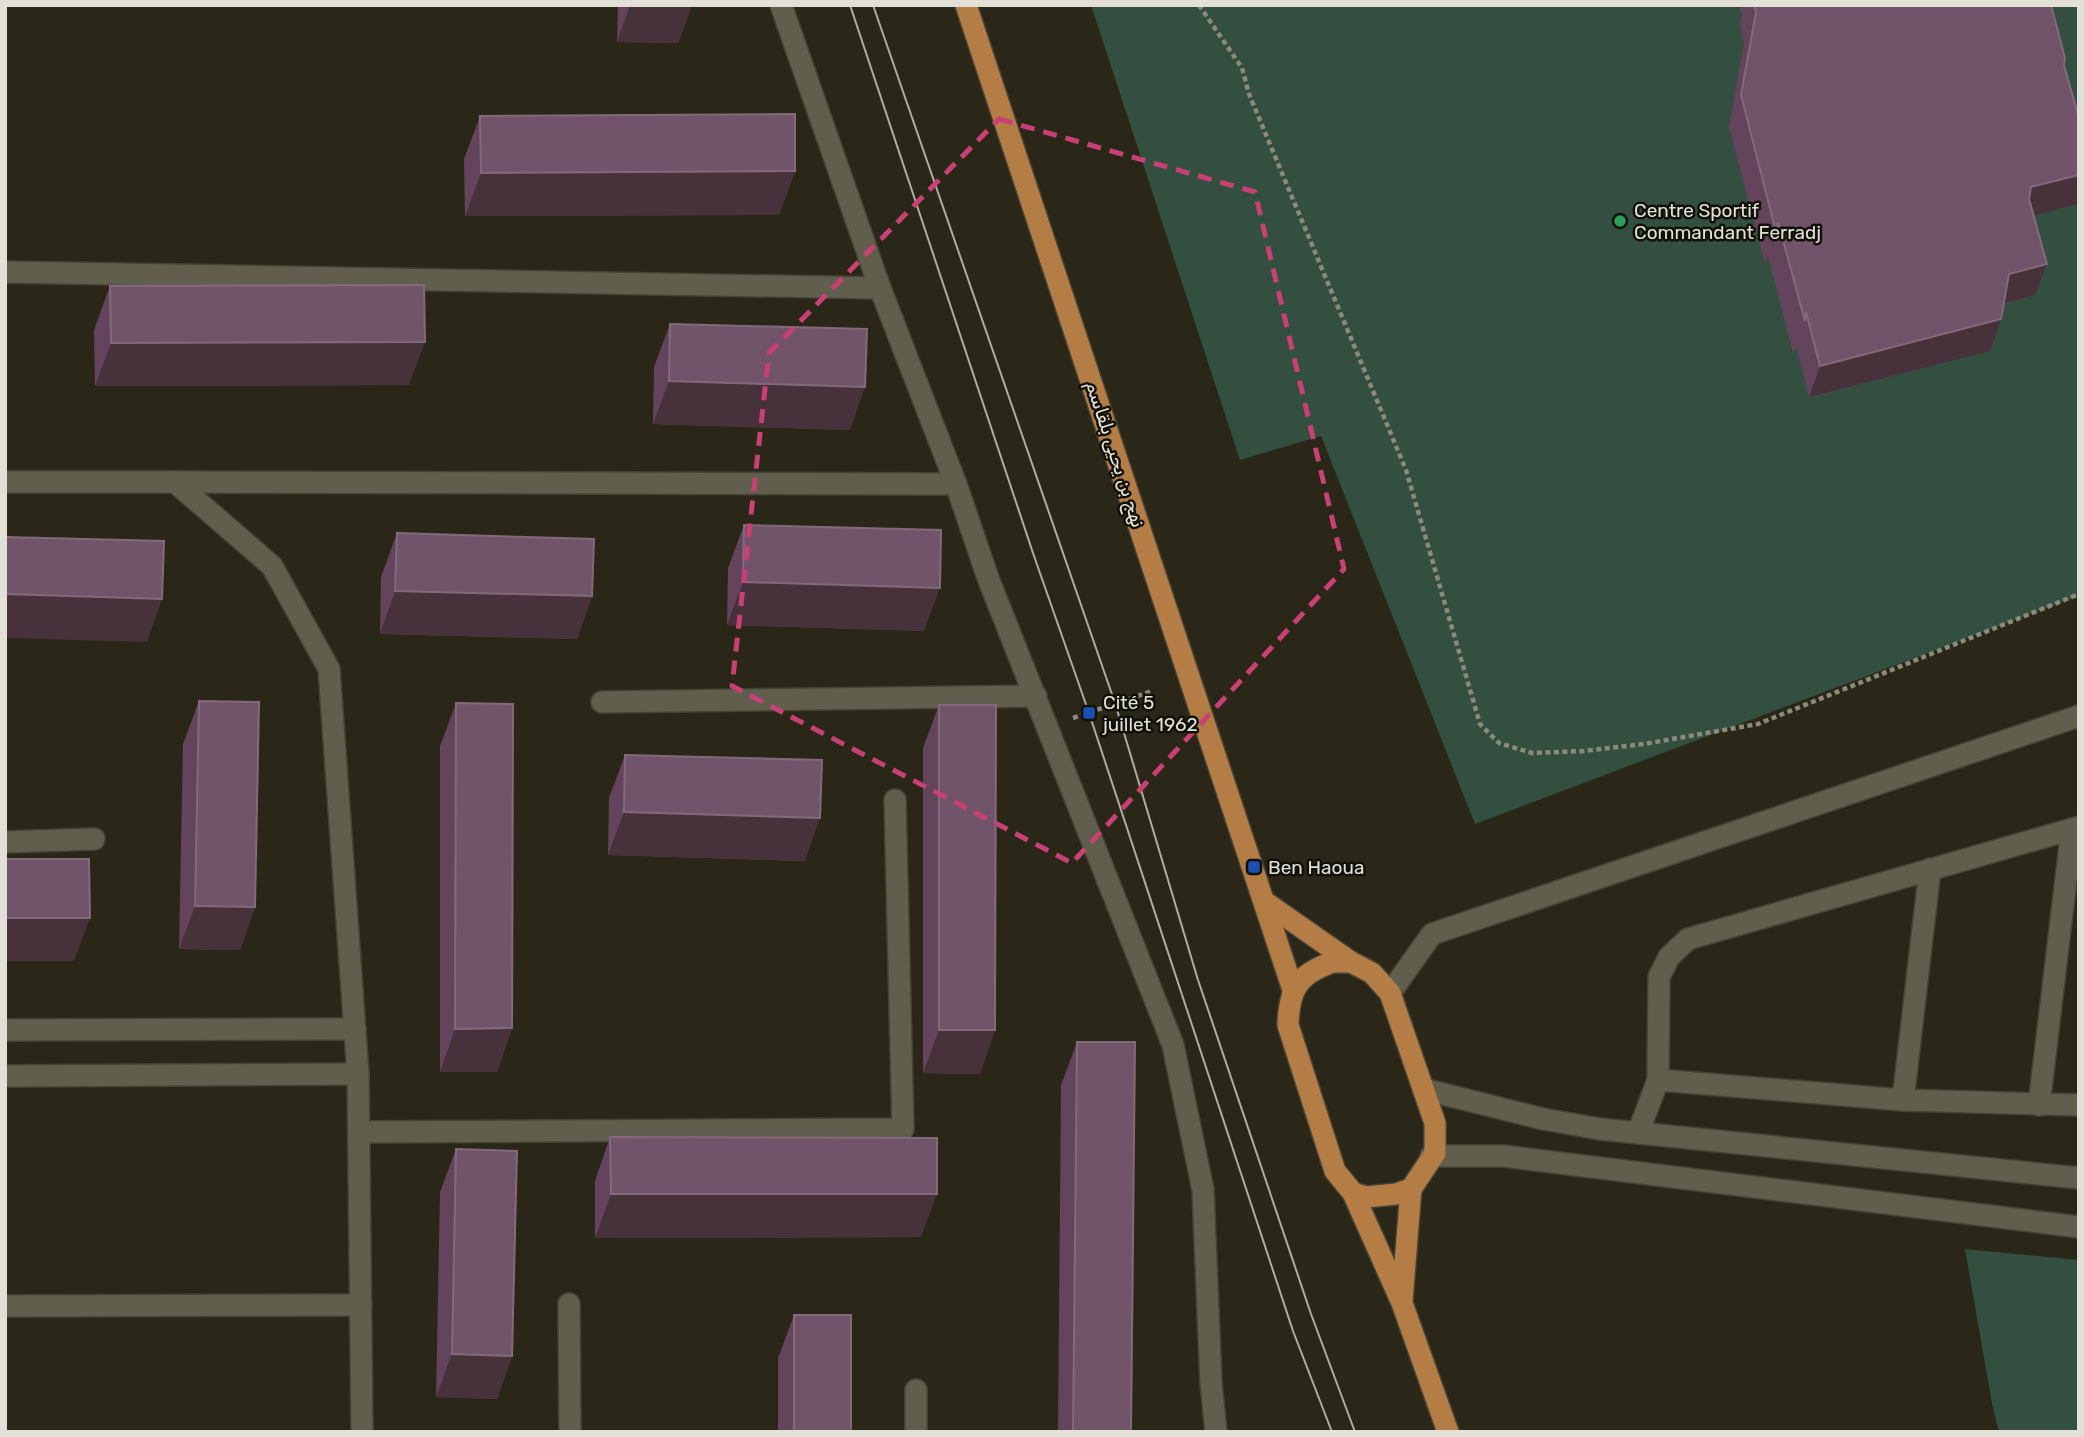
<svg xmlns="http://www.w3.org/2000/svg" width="2084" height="1437" viewBox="0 0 2084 1437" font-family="Rubik,Vazirmatn,sans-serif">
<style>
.green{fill:#334f3f}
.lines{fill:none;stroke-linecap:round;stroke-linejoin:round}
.lane-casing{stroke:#454236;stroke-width:24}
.street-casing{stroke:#454236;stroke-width:24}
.secondary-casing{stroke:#454236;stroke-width:24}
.primary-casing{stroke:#454236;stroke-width:24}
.path{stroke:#8c897d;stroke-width:4.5;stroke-dasharray:5 3.5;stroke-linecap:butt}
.lane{stroke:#625e4d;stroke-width:21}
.street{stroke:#625e4d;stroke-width:21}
.secondary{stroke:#625e4d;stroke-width:21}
.primary{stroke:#b47d46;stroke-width:21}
.tram{stroke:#afada1;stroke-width:2}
.wall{fill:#64435c}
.shaded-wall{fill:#47313b}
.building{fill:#715469;stroke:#836a7b;stroke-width:2}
.marked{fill:none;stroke:#c94074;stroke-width:5;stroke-dasharray:14 9;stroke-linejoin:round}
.leisure-dot{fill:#2e9e5b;stroke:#111009;stroke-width:2.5}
.transit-dot{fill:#1a4fb4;stroke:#111009;stroke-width:2.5}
.labels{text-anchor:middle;stroke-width:5;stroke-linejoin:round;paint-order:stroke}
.poi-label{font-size:19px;fill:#e3e1d7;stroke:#111009;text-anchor:start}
.street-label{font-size:19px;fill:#e3e1d7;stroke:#111009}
</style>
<rect width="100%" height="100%" fill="#2a2718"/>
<!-- green -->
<g class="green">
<path d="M1091,5H2079V596L1475,824L1321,436L1240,460Z"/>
<path d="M1965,1249L2079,1260V1432H1999L1992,1404Z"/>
</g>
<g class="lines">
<defs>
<g id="lane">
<path d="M1390,993L1432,934L2079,716"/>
<path d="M1658,1080L1659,977L1669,957L1688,939L2079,827"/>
<path d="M1903,1100L1930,869"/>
<path d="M2039,1105L2072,829"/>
<path d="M1638,1133L1658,1080L1903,1100L2079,1105"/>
</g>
<g id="street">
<path d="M781,5L880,288L956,484L988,578L1173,1045L1203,1190L1211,1383L1216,1432"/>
<path d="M5,272L880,288"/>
<path d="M5,482H175L272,566L329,669L358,1074L362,1432"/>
<path d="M175,482L956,484"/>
<path d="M602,702L1036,696"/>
<path d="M5,842L94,839"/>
<path d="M5,1030L355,1029"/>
<path d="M5,1076L358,1074"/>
<path d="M359,1132L903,1129L895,800"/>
<path d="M569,1304L570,1432"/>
<path d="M5,1306L361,1305"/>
<path d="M916,1432V1390"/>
</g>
<g id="secondary">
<path d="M1423,1089L1543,1119L1600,1129L2079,1178"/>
<path d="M1431,1156H1503L2079,1227"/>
</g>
<g id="primary">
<path d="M966,5L1293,990"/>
<path d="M1265,902L1351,962"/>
<path d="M1333,962H1351L1372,973L1390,993L1435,1123V1153L1411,1189L1396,1194L1366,1197L1353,1193L1335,1171L1288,1025C1289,989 1298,974 1333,962Z"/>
<path d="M1353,1193L1402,1303L1448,1432"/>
<path d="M1402,1301L1411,1189"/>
</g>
</defs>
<!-- lane casing -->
<use href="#lane" class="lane-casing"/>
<!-- street casing -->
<use href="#street" class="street-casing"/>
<!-- secondary casing -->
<use href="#secondary" class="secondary-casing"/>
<!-- primary casing -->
<use href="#primary" class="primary-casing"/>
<!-- path -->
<g class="path">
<path d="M1199,5L1242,68L1249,94L1406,470L1480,724L1499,743L1532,753L1584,751L1644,744L1758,724L2079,594"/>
<path d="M1073,718L1152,691"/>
</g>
<!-- lane -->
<use href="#lane" class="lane"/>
<!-- street -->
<use href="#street" class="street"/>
<!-- secondary -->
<use href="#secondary" class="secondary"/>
<!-- primary -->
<use href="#primary" class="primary"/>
<!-- tram -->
<g class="tram">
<path d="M850,5L1034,556L1089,713L1293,1331L1332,1432"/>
<path d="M873,5L1115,703L1198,980L1311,1314L1355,1432"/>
</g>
</g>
<!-- wall -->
<g class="wall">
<path d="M618,5H692L678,43L617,42Z"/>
<path d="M1739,5H2051L2064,65L2079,118V200L2077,204L2033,215L2047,264L2035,295L2004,304L1990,351L1809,397L1796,346L1793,353L1768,256L1765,264L1729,127L1744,43L1740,26L1742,15Z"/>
<path d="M480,116L795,171L779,215L465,216L464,159Z"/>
<path d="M110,286L409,385L95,386L94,330Z"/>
<path d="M670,324L850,430L653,424L654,367Z"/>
<path d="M744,525L924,631L727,625L728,568Z"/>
<path d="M397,533L592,596L577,639L380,634L381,577Z"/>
<path d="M199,701L255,907L240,950L179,949L183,744Z"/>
<path d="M456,703L512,1028L497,1072H440V746Z"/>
<path d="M939,705L995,1030L980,1074L923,1073V748Z"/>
<path d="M625,755L805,861L608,855L609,798Z"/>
<path d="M1077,1042L1131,1432H1058L1061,1085Z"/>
<path d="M610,1137L921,1237L595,1238V1181Z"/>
<path d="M456,1149L512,1356L497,1399L436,1397L440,1192Z"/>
<path d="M794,1315L851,1432H778V1358Z"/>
</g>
<!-- shaded-wall -->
<g class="shaded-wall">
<path d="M630,5H692L678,43L617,42Z"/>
<path d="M795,171L779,215L465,216L481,173Z"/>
<path d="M2079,175V200L2077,204L2020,219L2031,187Z"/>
<path d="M2047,264L2035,295L1997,305L2009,274Z"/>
<path d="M2001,319L1990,351L1809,397L1820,366Z"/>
<path d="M425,342L409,385L95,386L111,343Z"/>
<path d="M669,381L865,387L850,430L653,424Z"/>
<path d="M743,582L940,588L924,631L727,625Z"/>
<path d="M395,591L592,596L577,639L380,634Z"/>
<path d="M5,594L162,599L147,642L5,638Z"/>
<path d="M624,812L820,818L805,861L608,855Z"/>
<path d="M195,906L255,907L240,950L179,949Z"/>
<path d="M5,918H90L74,961H5Z"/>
<path d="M512,1028L497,1072H440L455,1029Z"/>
<path d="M939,1030H995L980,1074L923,1073Z"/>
<path d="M611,1194H937L921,1237L595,1238Z"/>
<path d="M452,1354L512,1356L497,1399L436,1397Z"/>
</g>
<!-- building -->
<g class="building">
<path d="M1754,5H2051L2065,58L2064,65L2079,118V175L2031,187L2029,199L2047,264L2009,274L2001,319L1820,366L1806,312L1805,321L1778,222L1776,232L1741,95L1756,12Z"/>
<path d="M795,114V171L481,173L480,116Z"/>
<path d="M424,285L425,342L111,343L110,286Z"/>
<path d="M670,324L867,329L865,387L669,381Z"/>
<path d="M744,525L941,530L940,588L743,582Z"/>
<path d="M397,533L594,539L592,596L395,591Z"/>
<path d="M5,537L164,541L162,599L5,594Z"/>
<path d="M199,701L259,702L255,907L195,906Z"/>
<path d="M456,703L513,704L512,1028L455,1029Z"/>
<path d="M939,705H996L995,1030H939Z"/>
<path d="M625,755L822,760L820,818L624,812Z"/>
<path d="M5,859H89L90,918H5Z"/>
<path d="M1077,1042H1135L1131,1432H1073Z"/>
<path d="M610,1137L937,1138V1194H611Z"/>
<path d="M456,1149L517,1151L512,1356L452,1354Z"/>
<rect x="794" y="1315" width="57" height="117"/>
</g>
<!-- marked area -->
<path class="marked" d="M999,119L1255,192L1344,569L1072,863L732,686L769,353Z"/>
<!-- markers -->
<circle class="leisure-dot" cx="1620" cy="221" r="7"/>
<g class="transit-dot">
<rect x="1082" y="706" width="14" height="14" rx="3.5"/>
<rect x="1247" y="860" width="14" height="14" rx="3.5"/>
</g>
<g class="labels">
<!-- poi labels -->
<g class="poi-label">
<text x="1634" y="217">Centre Sportif<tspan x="1634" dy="22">Commandant Ferradj</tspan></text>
<text x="1103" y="709">Cité 5<tspan x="1103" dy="22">juillet 1962</tspan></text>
<text x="1268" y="874">Ben Haoua</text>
</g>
<!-- street labels -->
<g class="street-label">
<text transform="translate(1116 454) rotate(72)" y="7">نهج بن يحيى بلقاسم</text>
</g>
</g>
<!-- border -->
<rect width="2084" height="1437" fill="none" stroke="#e3e1d7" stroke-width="14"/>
</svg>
